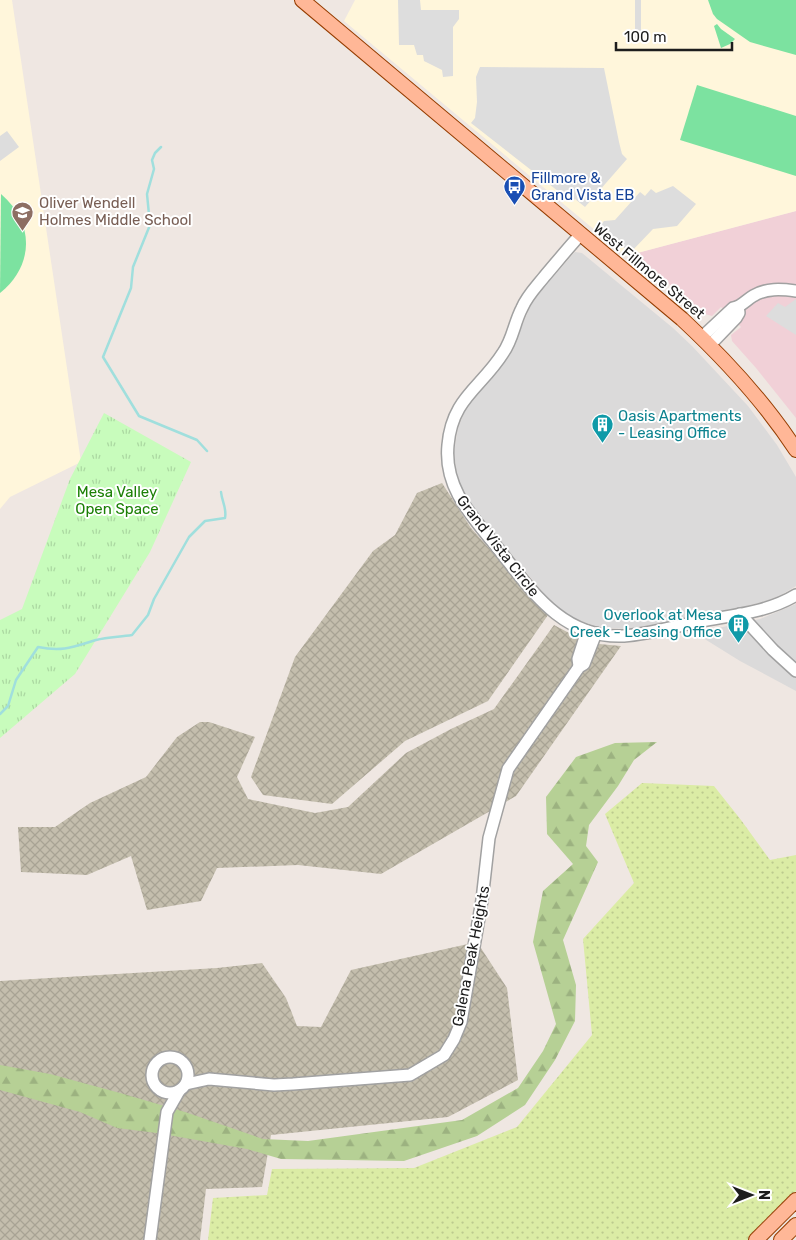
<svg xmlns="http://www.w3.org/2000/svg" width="796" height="1240" viewBox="0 0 796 1240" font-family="Rubik,sans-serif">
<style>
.residential{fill:#dbdada}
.commercial{fill:#f1d0d7}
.education{fill:#fff6db}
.construction{fill:url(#construction-cross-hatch)}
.grass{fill:url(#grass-dots)}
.forest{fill:url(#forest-firs)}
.park{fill:url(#park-tufts)}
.pitch{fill:#7ce2a0}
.parking{fill:#ddd}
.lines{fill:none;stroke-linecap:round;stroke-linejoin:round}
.stream{stroke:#a0dfdd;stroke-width:2.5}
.minor-casing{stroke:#a1a1a1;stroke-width:14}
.major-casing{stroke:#963d00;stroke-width:16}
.minor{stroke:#fff;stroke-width:11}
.major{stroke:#ffb797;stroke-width:14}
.labels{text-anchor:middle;stroke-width:4;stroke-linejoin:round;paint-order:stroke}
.transit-label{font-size:15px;fill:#164399;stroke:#fff;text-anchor:start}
.education-label{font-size:15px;fill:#785e54;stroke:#fff;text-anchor:start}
.street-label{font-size:15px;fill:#1d1d1d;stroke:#fff}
.culture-label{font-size:15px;fill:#0d838f;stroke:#fff;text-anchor:start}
.park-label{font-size:15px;fill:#1c8006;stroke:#fff}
</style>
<defs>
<pattern id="construction-cross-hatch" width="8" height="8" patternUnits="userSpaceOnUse" patternTransform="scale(1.25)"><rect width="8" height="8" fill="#c4bead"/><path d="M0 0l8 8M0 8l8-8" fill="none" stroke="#a8a394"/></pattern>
<pattern id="grass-dots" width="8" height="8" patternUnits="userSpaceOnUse" patternTransform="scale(1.25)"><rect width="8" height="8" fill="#dbeca5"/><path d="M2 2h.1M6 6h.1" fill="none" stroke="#bcca8e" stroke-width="1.8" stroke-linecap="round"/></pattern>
<pattern id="forest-firs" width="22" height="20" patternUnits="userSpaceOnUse" patternTransform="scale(1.25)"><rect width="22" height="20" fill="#b6d095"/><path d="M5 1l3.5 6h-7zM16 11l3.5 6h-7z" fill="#9cb280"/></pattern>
<pattern id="park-tufts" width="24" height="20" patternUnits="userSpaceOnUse" patternTransform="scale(1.25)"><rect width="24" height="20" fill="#c8fcbc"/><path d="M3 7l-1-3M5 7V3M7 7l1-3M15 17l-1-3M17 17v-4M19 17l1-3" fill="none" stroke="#abd8a1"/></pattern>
</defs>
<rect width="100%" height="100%" fill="#efe7e2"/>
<!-- residential -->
<g class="residential">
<path d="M575,252L582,253L673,328L692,346L748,406L777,445L796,477V586L781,595L766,601L742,607L637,628L624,629L598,627L572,618L549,600L465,498L457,477L454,452L458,428L467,406L508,358L534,298Z"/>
<path d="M796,604V691L740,661L695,633L760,619Z"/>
</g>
<!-- commercial -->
<path class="commercial" d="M796,211V418L756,368L732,341L731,335L741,327L721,307L712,316L705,314L633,254Z"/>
<!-- education -->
<g class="education">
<path d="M0,0H12L81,462L10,497L0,509Z"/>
<path d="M355,0H796V211L626,256L344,21Z"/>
</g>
<!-- construction -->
<g class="construction">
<path d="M442,483L471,528L548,615L488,701L405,741L332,804L263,795L251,777L295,657L373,551L395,535L417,493Z"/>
<path d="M554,625L588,643L621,646L516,796L381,874L298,865L217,868L201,901L147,910L131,856L87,875L21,872L18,827H55L90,803L146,777L177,737L200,722H209L255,737L237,777L248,799L315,813L348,807L406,753L451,729L494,709Z"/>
<path d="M477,942L507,988L518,1080L448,1117L271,1135L262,1187L206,1189L200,1240H0V981L217,968L262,963L286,998L297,1026L321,1027L351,970Z"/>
</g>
<!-- grass -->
<path class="grass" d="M642,783L714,786L741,820L770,860L796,855V1191L750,1240H208L213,1198L267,1195L272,1169L414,1168L517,1127L592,1035L583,939L634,883L605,814Z"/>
<!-- forest -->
<path class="forest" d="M657,742L634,760L618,786L589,825L586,846L598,862L563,940L576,985L575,1021L555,1060L525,1105L477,1136L404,1161L281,1159L247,1149L157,1133L117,1128L80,1112L0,1090V1065L50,1074L120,1093L185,1112L263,1139L308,1141L462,1120L518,1088L543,1051L556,1024L533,942L543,891L573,864L547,834L546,797L576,757L615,743Z"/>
<!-- park -->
<path class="park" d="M104,413L191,462L150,552L75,674L0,738V620L22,609L70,479Z"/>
<!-- pitch -->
<g class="pitch">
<path d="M708,0H796V55L750,42L717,19L713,14Z"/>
<path d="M717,24L721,29L735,39L730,44L721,48L714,26Z"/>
<path d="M697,85L796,116V176L680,140Z"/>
<path d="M1,194C34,222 35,265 0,293Z"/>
</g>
<!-- parking -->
<g class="parking">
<path d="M398,0H420L421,10H459V19L453,27V76L443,77L442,70L424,61L423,55H417L414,45H399Z"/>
<rect x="635" y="0" width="6" height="39"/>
<path d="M480,67L604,68L619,142L622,154L627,159L585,207L575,199L572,202L471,123L475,118L477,102L476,77Z"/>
<path d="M7,131L19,147L0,161V136Z"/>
<path d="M673,186L696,204L677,226L653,229L630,253L600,226L604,221L615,220L640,192L645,196L651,189L656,193Z"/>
<path d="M796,299V335L766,316L778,303L785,307Z"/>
</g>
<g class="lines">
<!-- stream -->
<g class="stream">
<path d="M161,147L155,153L152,160L154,169L147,194L150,225L133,267L131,288L103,357L139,416L197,440L207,451"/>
<path d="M0,714L8,706L16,680L38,647C63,652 73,647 96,640C108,637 120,637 132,635L148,615L154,599L189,537L205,521L225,518C227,508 222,502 221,492"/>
</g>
<defs>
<g id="minor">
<path d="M581,234C568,248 556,263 544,277C536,287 527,296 522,308C514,323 513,339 503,353C481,388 452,398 448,445C444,485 468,512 492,541C528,585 559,639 624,636C650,634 676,626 702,621C734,615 768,612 796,595"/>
<path d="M702,337L733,308C741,307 746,300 753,296C766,288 781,289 796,291"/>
<path d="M710,345L736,318L739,313L738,307"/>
<path d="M740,614L773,650L796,671"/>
<path d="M579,666L578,659L587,631"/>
<circle cx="170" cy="1075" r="18"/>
<path d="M186,1084L209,1079L274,1085L293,1084L410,1075L444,1055L454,1039L461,1022L482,900L489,838L508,769L579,667L584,664L596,633"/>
<path d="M150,1240L167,1112L179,1091"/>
</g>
<g id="major">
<path d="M302,0L682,319C725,359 764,401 796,450"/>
<path d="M756,1240L796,1200"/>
<path d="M781,1240L796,1225"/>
</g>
</defs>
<!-- minor casing -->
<use href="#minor" class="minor-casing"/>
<!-- major casing -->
<use href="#major" class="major-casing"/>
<!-- minor -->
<use href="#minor" class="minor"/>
<!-- major -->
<use href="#major" class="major"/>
</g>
<!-- icons -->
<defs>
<symbol id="bus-pin" viewBox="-11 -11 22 30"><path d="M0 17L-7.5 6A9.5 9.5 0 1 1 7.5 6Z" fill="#1a4fb4" stroke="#fff"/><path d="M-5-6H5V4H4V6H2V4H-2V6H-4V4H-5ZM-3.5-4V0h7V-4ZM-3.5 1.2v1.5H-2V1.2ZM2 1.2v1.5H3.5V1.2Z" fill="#fff"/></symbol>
<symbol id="school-pin" viewBox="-11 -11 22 30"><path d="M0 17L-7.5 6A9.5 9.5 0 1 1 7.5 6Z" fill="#8d6e63" stroke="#fff"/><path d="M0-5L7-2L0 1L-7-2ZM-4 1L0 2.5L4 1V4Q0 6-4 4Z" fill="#fff"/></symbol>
<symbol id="building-pin" viewBox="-11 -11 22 30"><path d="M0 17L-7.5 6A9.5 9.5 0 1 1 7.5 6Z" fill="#0f9aa8" stroke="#fff"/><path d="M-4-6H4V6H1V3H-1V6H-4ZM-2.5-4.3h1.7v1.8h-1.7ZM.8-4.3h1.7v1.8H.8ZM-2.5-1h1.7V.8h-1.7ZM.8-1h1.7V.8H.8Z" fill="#fff"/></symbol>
</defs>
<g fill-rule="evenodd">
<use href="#bus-pin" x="502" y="174" width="25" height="34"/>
<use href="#school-pin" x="10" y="200" width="25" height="34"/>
<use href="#building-pin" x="590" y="412" width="25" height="34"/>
<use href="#building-pin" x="726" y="612" width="25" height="34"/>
</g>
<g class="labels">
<!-- transit labels -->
<g class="transit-label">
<text x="531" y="183">Fillmore &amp;<tspan x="531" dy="17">Grand Vista EB</tspan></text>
</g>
<!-- education labels -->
<g class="education-label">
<text x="39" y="208">Oliver Wendell<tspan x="39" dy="17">Holmes Middle School</tspan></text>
</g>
<!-- street labels -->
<g class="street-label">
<text transform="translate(649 271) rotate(40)" y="5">West Fillmore Street</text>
<text transform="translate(498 546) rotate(52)" y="5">Grand Vista Circle</text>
<text transform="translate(471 956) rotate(-79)" y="5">Galena Peak Heights</text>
</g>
<!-- culture labels -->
<g class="culture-label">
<text x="618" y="421">Oasis Apartments<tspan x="618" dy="17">- Leasing Office</tspan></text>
<text x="722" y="620" text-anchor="end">Overlook at Mesa<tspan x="722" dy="17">Creek - Leasing Office</tspan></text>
</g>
<!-- park labels -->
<g class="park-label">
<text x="117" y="497">Mesa Valley<tspan x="117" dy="17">Open Space</tspan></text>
</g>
</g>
<!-- north arrow -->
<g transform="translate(751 1195) rotate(90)" stroke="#ffffff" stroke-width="4" paint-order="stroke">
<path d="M0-4L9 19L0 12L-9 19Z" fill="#1d1d1d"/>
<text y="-8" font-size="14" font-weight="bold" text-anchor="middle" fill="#1d1d1d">N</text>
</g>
<!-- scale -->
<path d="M616 42v8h116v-8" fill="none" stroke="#1d1d1d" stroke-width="2.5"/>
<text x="624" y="42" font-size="15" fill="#1d1d1d" stroke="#ffffff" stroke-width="4" paint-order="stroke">100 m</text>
</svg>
